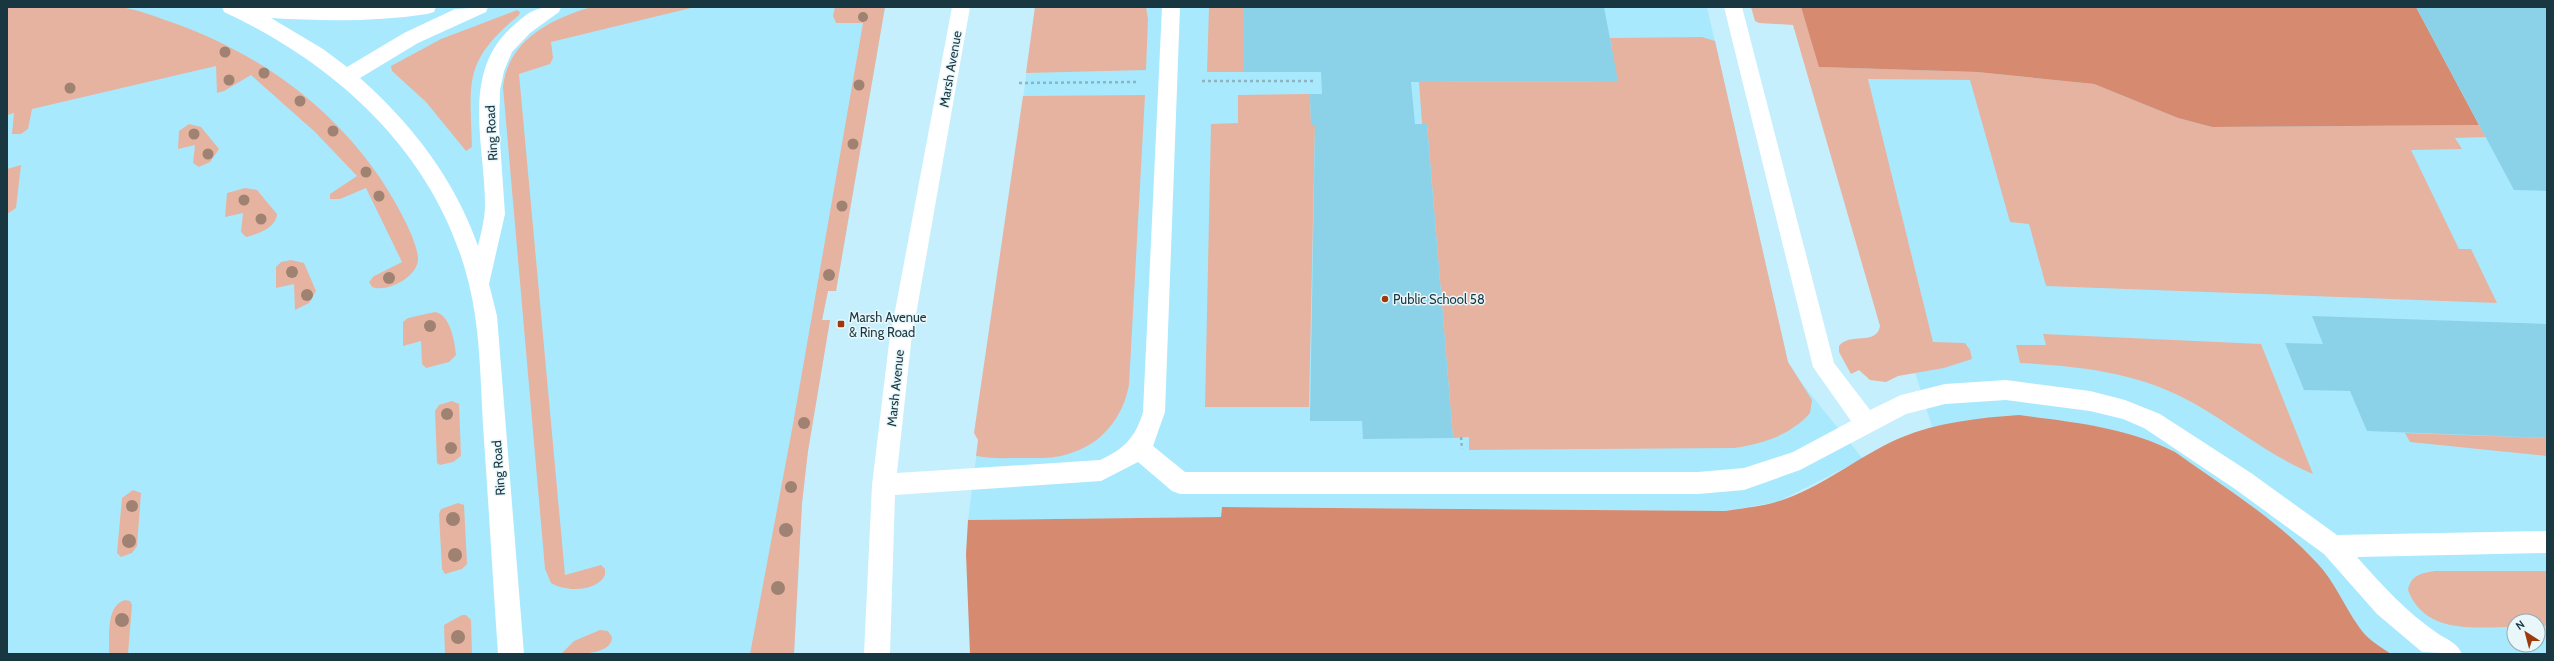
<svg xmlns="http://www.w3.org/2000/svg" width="2554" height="661" viewBox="0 0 2554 661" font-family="Cabin,sans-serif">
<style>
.built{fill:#a9e9fe;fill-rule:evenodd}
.green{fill:#e7b3a1}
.forest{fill:#d68b71}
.building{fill:#8bd2e8}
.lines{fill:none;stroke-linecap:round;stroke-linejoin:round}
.path{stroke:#8eb4c0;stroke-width:2.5;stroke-dasharray:3 3;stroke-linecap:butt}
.minor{fill:#fff;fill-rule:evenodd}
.tree{fill:#9f8271}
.poi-dot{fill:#9e390d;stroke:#e9f7fb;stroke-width:1.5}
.labels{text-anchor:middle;stroke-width:3;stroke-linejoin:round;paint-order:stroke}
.street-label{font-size:13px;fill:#193740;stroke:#e9f7fb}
.poi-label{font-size:13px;fill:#193740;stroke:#e9f7fb;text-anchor:start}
</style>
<rect width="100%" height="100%" fill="#c5effc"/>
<!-- built -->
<g class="built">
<path d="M7,7H885L836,291H828L822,320H830L808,451L802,503L794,654H7Z"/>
<path d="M1035,7H1707L1788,362L1804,386L1863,459L1777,502L1725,511L1222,507L1221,517L968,520Z"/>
<path d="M1801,7H2547V654H2003ZM2514,621H2538V645H2514Z"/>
</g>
<!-- green -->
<g class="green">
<path d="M7,7C41,7 86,3 119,7C137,9 156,17 174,23C257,53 328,103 378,175C390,192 418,239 418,259C418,277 387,293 372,287L369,282L374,276L402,262L366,188L340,199H330V194L357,176L315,132L251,75L224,91L217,93L216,66L32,109L28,129L21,134H12L14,113L7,115Z"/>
<path d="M591,7H695L551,42L553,58L550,64L519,74L565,575L601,565L605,569V575C597,592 565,592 551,583L545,569L503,87C508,40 551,19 591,7Z"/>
<path d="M835,7H885L836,291H828L822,320H830L808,451L802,503L794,654H750L793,424L863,23H836L833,16Z"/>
<path d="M1035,7H1146L1148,19L1146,70L1026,73Z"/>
<path d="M1209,7H1244V72H1207Z"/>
<path d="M1751,7H1801L1820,67L1977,72L2094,84L2178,118L2212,127L2479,125L2486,137L2455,138L2462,149L2411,150L2459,249H2471L2497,303L2046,286L2029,224L2010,222L1970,80L1868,79L1933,342L1965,343L1970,350L1972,359L1944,368L1898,376L1886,382L1870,380L1859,370L1851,374L1839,352V346C1849,332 1877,346 1880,326L1793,25L1759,23L1755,21Z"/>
<path d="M517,10L520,12L519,15C463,62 470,80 472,147L466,151L426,102L392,71L391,66L441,39Z"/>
<path d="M1702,37L1715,41L1788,362L1812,400L1810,413C1791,435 1762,444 1734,448L1469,450V437L1453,438L1427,124H1422L1419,82L1617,81L1610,38Z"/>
<path d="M1310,94L1311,124L1315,125L1309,407H1205L1211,124L1238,123V95Z"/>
<path d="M1145,95L1129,385C1123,418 1101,445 1068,454C1053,459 1037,458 1022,458C1007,458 992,459 976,456L978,440L974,433L1023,96Z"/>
<path d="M189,124L201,127L219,149L210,162L199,167L193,163L195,145L178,149L179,131Z"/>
<path d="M21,165L16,208L7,214V169Z"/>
<path d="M245,188L257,190L277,214C276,228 258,234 246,237L241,232L243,213L225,217L227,193Z"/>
<path d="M291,260L304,263L316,291L309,303L295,310L294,284L276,288V267L281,262Z"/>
<path d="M435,312C450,314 455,342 456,355L449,362L426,368L422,364L421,341L403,346V322L408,318Z"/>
<path d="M2043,334L2261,344L2313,474C2270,456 2235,427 2195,404C2142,373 2081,366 2020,363L2016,345H2046Z"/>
<path d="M452,401L459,404L461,456L453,462L440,465L437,463L435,411L439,405Z"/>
<path d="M2405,433L2547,438V456L2410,442Z"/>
<path d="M133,490L141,493L137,546L132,553L121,557L117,553L122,498Z"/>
<path d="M458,503L464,505L467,564L462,569L445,574L442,569L439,514L441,509Z"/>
<path d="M2435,571H2547V626H2538V621H2514V627C2475,627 2425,635 2408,590C2411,575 2421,573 2435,571Z"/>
<path d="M125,600L130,601L132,605L128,654H109C110,637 105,606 125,600Z"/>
<path d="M462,615H466L471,620L472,654H445L444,625Z"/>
<path d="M600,630L608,631L612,637C612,656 574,654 561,654L574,641Z"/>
</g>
<!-- forest -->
<g class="forest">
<path d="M1801,7H2416L2479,125L2212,127L2178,118L2094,84L1977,72L1819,67Z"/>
<path d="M2019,415C2071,422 2127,427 2175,452C2224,487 2275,518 2317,563C2335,582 2344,606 2359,627C2367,639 2379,646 2391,654H970L966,554L968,520L1221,517L1222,507L1725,511C1742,508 1760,507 1776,502C1819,490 1860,455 1900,438C1938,422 1978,418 2019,415Z"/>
</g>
<!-- building -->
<g class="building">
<path d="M1244,7H1604L1618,81L1411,82L1415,124H1427L1453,438L1363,439L1362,421H1310L1315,125H1311L1310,94H1322L1321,72H1244Z"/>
<path d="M2416,7H2547V191L2514,190Z"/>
<path d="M2312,316L2547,324V438L2367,431L2350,391L2304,390L2285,343L2323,344Z"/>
</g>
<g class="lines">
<!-- path -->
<g class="path">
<path d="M1202,81H1314"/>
<path d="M1019,83L1136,82"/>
<path d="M1461,437L1462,449"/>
</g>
<!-- minor -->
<g class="minor">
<path d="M222,7H436L434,12L427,14C375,22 323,21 271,18L323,49L347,67L404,33L455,9L488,7L486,12L418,43L360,78C412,124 455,180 478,246C481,233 485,219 485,205C485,145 460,72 513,26C532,9 536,7 561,7L559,12L530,33L512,52L504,71L500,90L499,128L505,214L489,284L497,316L524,654H498C493,583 489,511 484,440C481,399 481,356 475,315C454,173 350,70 224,12Z"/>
<path d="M952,7H970L911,343L897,473L1100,460C1123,450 1136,437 1143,412L1162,7H1180L1165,412L1153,446L1185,472H1698L1744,468L1793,452L1851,421L1813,367L1724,7H1742L1834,363L1870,410L1901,395L1945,384L2006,380L2090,391L2125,400L2160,414L2251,473L2337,535L2547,531V553L2357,557C2382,585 2406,612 2437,633C2447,640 2457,642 2462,654L2422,652L2377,614L2324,554L2235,489L2144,428L2123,419L2090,411L2006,400L1945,404L1906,414L1800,470L1744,490L1698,494H1180L1172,491L1138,462L1101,481L895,495L890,654H864L872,485L889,343Z"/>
</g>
</g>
<!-- trees -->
<g class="tree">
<circle cx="863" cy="17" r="5"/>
<circle cx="225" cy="52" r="5.5"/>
<circle cx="264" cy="73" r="5.5"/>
<circle cx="229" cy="80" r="5.5"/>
<circle cx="859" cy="85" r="5.5"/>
<circle cx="70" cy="88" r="5.5"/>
<circle cx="300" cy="101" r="5.5"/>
<circle cx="333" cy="131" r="5.5"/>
<circle cx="194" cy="134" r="5.5"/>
<circle cx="853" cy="144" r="5.5"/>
<circle cx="208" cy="154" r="5.5"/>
<circle cx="366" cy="172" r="5.5"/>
<circle cx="379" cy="196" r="5.5"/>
<circle cx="244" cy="200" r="5.5"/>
<circle cx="842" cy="206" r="5.5"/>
<circle cx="261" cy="219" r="5.5"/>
<circle cx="292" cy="272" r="6"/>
<circle cx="829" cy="275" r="6"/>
<circle cx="389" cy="278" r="6"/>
<circle cx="307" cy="295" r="6"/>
<circle cx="430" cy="326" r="6"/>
<circle cx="447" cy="414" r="6"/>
<circle cx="804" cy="423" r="6"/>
<circle cx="451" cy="448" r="6"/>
<circle cx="791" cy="487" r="6"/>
<circle cx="132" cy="506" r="6"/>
<circle cx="453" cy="519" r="7"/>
<circle cx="786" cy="530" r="7"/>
<circle cx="129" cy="541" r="7"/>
<circle cx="455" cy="555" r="7"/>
<circle cx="778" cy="588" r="7"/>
<circle cx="122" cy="620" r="7"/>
<circle cx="458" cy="637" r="7"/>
</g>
<!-- markers -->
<g class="poi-dot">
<circle cx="1385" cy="299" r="4"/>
<rect x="837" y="320" width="8" height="8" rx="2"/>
</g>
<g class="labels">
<!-- street labels -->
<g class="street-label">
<text transform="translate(950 69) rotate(-80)" y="5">Marsh Avenue</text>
<text transform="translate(491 133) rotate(-93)" y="5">Ring Road</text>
<text transform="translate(895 388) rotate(-84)" y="5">Marsh Avenue</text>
<text transform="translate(498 468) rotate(-94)" y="5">Ring Road</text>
</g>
<!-- poi labels -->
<g class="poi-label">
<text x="1393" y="304">Public School 58</text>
<text x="849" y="322">Marsh Avenue<tspan x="849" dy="15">&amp; Ring Road</tspan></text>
</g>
</g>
<!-- border -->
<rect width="2554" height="661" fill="none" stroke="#193740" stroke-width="16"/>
<!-- north arrow -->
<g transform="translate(2526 633) rotate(324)"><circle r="19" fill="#e9f7fb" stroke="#96aab0"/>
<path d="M0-3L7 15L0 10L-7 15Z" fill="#9e390d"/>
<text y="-6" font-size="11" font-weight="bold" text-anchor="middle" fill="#193740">N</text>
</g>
</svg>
